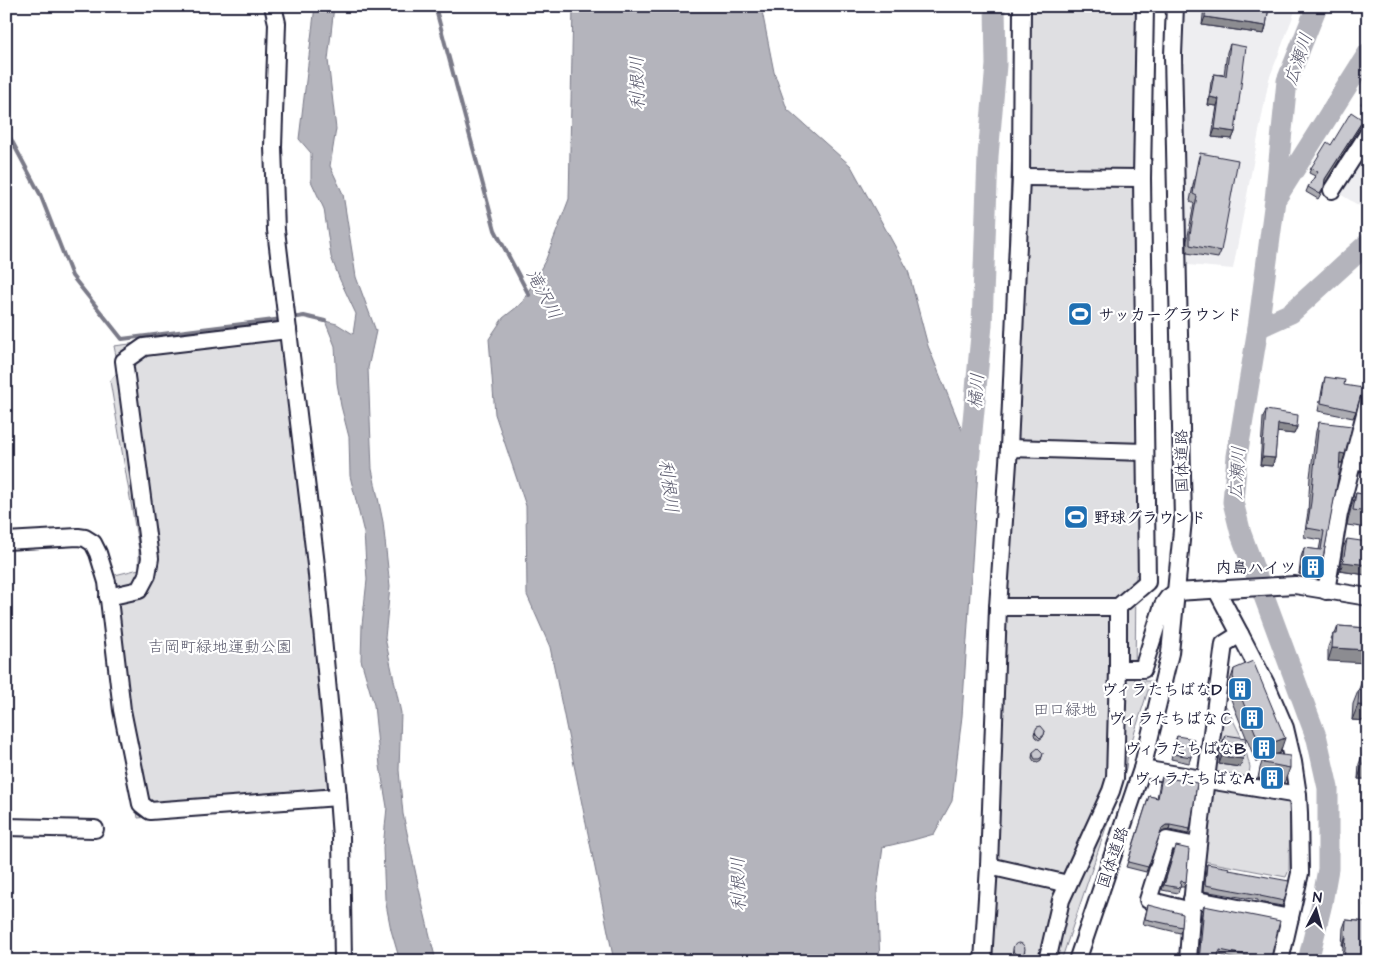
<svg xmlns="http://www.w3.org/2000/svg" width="1374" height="967" viewBox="0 0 1374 967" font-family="'Architects Daughter','Klee One',sans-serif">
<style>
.built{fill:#eeeef1}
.green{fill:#dfdfe2;stroke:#80808e}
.water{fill:#b4b4bc;stroke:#7a7a88}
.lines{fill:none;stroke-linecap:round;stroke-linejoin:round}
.stream{stroke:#7a7a88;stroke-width:4}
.river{stroke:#b4b4bc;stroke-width:21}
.minor-casing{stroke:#22223b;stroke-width:20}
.minor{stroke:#fff;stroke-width:16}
.wall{fill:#acacb2;stroke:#22223b}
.shaded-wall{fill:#8c8c91;stroke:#22223b}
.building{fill:#c8c8cf;stroke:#22223b}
.labels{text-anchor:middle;stroke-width:4.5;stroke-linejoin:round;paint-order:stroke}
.poi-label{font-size:16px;font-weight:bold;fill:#22223b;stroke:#fff;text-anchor:end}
.street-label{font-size:16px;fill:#22223b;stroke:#fff}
.park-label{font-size:16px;fill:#5b5b6d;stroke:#fff}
.water-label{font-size:18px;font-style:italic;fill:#5c5c6f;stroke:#fff}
</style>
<rect width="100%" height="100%" fill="#fff"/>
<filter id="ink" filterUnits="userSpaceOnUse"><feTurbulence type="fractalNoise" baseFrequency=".02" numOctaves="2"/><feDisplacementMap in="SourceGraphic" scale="10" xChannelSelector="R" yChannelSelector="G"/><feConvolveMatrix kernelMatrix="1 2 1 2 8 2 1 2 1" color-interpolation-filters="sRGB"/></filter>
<g filter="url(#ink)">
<!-- built -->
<g class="built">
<path d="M1175,6H1297L1269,79L1233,269L1177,264Z"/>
<path d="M1368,151V209L1366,210L1340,194Z"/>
</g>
<!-- green -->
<g class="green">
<path d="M1017,6H1140L1138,442H1137V460H1139V572L1136,575L1135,681H1151L1128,753L1126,768L1061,961H983Z"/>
<path d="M290,324L343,800L138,818L119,711L101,587L115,575L139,569V550L110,381L119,371L114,346Z"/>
<path d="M1220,705L1226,706L1243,740L1250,767L1248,781L1212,776Z"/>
<path d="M1212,788L1290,801L1289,870L1286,877L1203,861Z"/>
</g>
<!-- water -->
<g class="water">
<path d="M315,6H334L328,60L336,129L330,166L343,194L356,277L376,331L368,368L372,469L383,522L390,587L385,638L401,713L399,770L403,814L423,907L436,961H400L391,930L385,899L383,848L387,807L380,766L374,705L361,660L362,625L367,580L364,533L350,476L349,437L341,406L337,383L335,346L325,321L337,324L353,334L356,314L340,280L331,257L324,209L311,181V153L299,139Z"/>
<path d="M573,6H761L774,72L787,109L851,166L908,270L928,346L978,470L962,716L952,801L934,834L913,840L883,847L877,891L880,961H614L550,647L527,595L526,506L495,414L489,339L503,318L522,303L546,259L569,199Z"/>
</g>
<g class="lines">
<!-- stream -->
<g class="stream">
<path d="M435,6L495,230L529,295"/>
<path d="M6,130L40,194L72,276L122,339L282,319"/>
<path d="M292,318L304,316L325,321"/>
</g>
<!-- river -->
<g class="river">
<path d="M1277,197L1368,53"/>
<path d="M1258,328L1291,313L1368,243"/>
<path d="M956,473L969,463L982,325L988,156L996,65L995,6"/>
<path d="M1308,961L1322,903L1328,869V788L1317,739L1241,534L1233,502L1237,456L1258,328L1275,200L1287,81L1317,6"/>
</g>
<defs>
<g id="minor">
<path d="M273,6L277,23L273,147L276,230L316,565L338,797L341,837L343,961"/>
<path d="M1145,6L1142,178L1147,582L1118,607V669H1143L1163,605L1168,598L1176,592L1295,585L1368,597"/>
<path d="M1021,177L1142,178"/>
<path d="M1332,190L1368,134"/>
<path d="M1009,448L1145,452"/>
<path d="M1352,463L1368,461"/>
<path d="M6,541L78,537L85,538L93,543L98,553L107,582L122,710L141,804L150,811L338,797"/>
<path d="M1326,591L1339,514L1368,402"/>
<path d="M108,597L139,590L147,575L150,558L124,361L144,347L288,330"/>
<path d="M998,607H1118"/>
<path d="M1240,634L1267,686L1285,728L1293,762L1298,795L1299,813L1300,873L1280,961"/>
<path d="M1142,769L1298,795"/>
<path d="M6,827L95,829"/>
<path d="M989,866L1068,884"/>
<path d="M1192,899L1290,918"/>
<path d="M1191,911L1148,900L1167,840L1197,846"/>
<path d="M983,961L989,866L998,607L1009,448L1021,177L1022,6"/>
<path d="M1047,961L1061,900L1111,791L1115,778L1118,669"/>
<path d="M1077,961L1142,769L1170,653L1183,520L1173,55L1175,6"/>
<path d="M1188,961C1194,855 1210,750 1224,644L1240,634L1216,589"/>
</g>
</defs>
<!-- minor casing -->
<use href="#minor" class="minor-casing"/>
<!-- minor -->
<use href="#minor" class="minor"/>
</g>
<!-- wall -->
<g class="wall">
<path d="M1204,6H1269L1266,26L1264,34L1202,25Z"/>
<path d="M1230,44L1235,132L1232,139L1212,137L1217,106L1208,105L1211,82L1214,74L1224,75L1227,52Z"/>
<path d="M1368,91V108L1361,104Z"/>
<path d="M1361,125L1325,182L1322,192L1318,199L1306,192L1308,187L1315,176L1309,173L1311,168L1331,145Z"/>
<path d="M1200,153L1221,251L1218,258L1187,253V241L1194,204L1190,201L1198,160Z"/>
<path d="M1325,377L1344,385L1356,411L1353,418L1318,411L1323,385Z"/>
<path d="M1266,410L1297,427L1294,434L1277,432L1275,458L1272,466L1260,465L1263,418Z"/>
<path d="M1319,422L1342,463H1340L1321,569L1318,579L1308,577V575L1299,574L1301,557L1304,548L1319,550L1321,540L1304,537L1308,512L1310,477L1316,431Z"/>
<path d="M1368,467V486L1366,471Z"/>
<path d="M1356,493L1368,495V528L1347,525L1351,508Z"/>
<path d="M1347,539L1366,575L1340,571L1343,548Z"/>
<path d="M1338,626L1368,628L1328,661V647L1333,634H1335Z"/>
<path d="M1234,669L1280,753L1276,754L1290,768L1284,783L1258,778L1260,768L1263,759L1256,762L1228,692L1229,684Z"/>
<path d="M1362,681H1368V721L1352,720L1353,704Z"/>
<path d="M1035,731H1045L1043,737L1039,740L1035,737L1034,734Z"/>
<path d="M1225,735L1240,767L1219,764L1222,743Z"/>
<path d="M1177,736L1191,757L1189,763L1171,759L1175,741Z"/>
<path d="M1368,741V779H1358L1359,764Z"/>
<path d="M1033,752L1043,753L1041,760L1038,762L1034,761L1032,758Z"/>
<path d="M1162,777L1190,829L1188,834L1169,830L1164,831L1160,833L1146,872L1126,867L1149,796L1157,798L1160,782Z"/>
<path d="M1174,852L1186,882L1184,887H1180L1178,893L1162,890Z"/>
<path d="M1207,864L1229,870L1284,901L1282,906L1258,902V900L1203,891L1206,869Z"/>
<path d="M1368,888V907L1365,906L1366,892Z"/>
<path d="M1148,905L1182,927L1180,933L1143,924Z"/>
<path d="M1204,906L1270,961H1245L1219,955L1217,961H1198L1202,911Z"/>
<path d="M1346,920L1368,922V949H1366L1365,958L1368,961H1342L1343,946H1342L1343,928Z"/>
<path d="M1014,946L1024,954L1021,957L1015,958L1012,955Z"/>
</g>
<!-- shaded-wall -->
<g class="shaded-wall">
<path d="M1205,17L1266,26L1264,34L1202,25Z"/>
<path d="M1210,97L1219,99L1217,106L1208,105Z"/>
<path d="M1363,120L1361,125L1324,185L1325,179Z"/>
<path d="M1215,129L1235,132L1232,139L1212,137Z"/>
<path d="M1278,424L1297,427L1294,434L1275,432Z"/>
<path d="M1340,453L1345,454L1342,463L1337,462Z"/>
<path d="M1262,457L1275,458L1272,466L1260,465Z"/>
<path d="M1343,562L1368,564V570L1366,575L1340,571Z"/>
<path d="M1302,564L1312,566L1308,575L1299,574Z"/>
<path d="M1332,648L1368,650V663L1328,661Z"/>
<path d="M1358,705L1368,706V721L1352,720Z"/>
<path d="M1285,738L1280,753L1265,758L1266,753L1263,759L1256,762L1261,747Z"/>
<path d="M1222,756L1243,759L1240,767L1219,764Z"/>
<path d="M1363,763L1368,764V779H1358Z"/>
<path d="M1166,825H1170L1169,830L1164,831L1160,833L1162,828Z"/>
<path d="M1368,899V907L1365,906Z"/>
<path d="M1345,938H1346L1343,946H1342Z"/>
<path d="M1025,951L1021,957L1015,958L1016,955Z"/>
</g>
<!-- building -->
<g class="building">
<path d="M1206,6H1269L1266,26L1205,17Z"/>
<path d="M1230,44L1246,47L1235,132L1215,129L1219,99L1210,97L1214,74L1226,76Z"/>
<path d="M1368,91V101L1363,99Z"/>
<path d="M1351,112L1363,120L1325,179L1324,187L1320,194L1308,187L1318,172L1311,168L1327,142L1331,145Z"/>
<path d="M1200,153L1238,160L1221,251L1190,245V234L1197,196L1193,194Z"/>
<path d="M1325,377L1345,380L1344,385L1363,388L1356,411L1321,403Z"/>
<path d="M1266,410L1298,415L1297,427L1278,424L1275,458L1262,457Z"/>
<path d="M1319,422L1352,426L1345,454L1340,453L1339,473L1321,569L1311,568L1312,566L1302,564L1304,548L1321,550L1324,531L1307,528L1311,502L1314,468Z"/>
<path d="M1356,493L1368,495V512L1353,510Z"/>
<path d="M1347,539L1368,542V565L1343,562Z"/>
<path d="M1338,626L1368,628V650L1332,648L1333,634H1337Z"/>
<path d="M1253,661L1285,738L1261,747L1233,677L1234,669Z"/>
<path d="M1362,681H1368V706L1358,705L1359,689L1361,690Z"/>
<path d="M1041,726L1045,731L1044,735L1040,738L1036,734L1035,731L1037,727Z"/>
<path d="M1225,735L1246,738L1243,759L1222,756Z"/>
<path d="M1177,736L1194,739L1191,757L1173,754Z"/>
<path d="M1038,748L1043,753L1042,757L1039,759H1035L1033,755V752Z"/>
<path d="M1364,749H1368V764L1363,763Z"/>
<path d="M1266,753L1290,756V768L1264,763Z"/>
<path d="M1162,777L1197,783L1190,829L1170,825H1166L1162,828L1148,867L1128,862L1149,796L1158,798Z"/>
<path d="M1176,846L1189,849L1186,882L1181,881L1180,888L1164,885Z"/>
<path d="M1207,864L1230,868L1229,870L1289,881L1284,901L1260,896V895L1205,885Z"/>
<path d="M1148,905L1183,914L1182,927L1145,919Z"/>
<path d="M1204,906L1280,921L1270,961H1256L1248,959L1249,956L1220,950V952H1219L1217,961H1199Z"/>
<path d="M1346,920L1368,922V940L1365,958L1368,959V961H1344L1346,938H1345Z"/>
<circle cx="1019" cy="949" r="6"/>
</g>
</g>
<!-- icons -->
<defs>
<symbol id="stadium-square" viewBox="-11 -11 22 22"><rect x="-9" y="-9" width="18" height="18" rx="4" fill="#1f6fb2" stroke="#fff"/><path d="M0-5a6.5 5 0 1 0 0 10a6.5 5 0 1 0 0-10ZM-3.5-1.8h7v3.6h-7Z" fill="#fff"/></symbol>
<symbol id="building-square" viewBox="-11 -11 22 22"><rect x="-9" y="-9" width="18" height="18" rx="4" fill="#1f6fb2" stroke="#fff"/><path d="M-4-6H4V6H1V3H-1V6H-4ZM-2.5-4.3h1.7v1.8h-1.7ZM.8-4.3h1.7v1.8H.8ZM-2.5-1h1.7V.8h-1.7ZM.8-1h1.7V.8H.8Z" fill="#fff"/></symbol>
</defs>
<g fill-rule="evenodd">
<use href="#stadium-square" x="1066" y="300" width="28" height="28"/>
<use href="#stadium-square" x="1062" y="503" width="28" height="28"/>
<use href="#building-square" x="1299" y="553" width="28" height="28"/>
<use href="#building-square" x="1226" y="675" width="28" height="28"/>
<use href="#building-square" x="1238" y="704" width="28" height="28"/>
<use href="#building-square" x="1250" y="734" width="28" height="28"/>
<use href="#building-square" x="1258" y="764" width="28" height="28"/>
</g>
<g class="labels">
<!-- poi labels -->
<g class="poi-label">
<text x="1098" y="320" text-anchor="start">サッカーグラウンド</text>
<text x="1094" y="523" text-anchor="start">野球グラウンド</text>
<text x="1296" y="573">内島ハイツ</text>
<text x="1222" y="695">ヴィラたちばなD</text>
<text x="1234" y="724">ヴィラたちばなＣ</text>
<text x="1246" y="754">ヴィラたちばなB</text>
<text x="1254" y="784">ヴィラたちばなA</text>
</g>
<!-- street labels -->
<g class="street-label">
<text transform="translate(1181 461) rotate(-91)" y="6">国体道路</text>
<text transform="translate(1112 857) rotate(-71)" y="6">国体道路</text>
</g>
<!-- park labels -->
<g class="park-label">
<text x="220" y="652">吉岡町緑地運動公園</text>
<text x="1065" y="715">田口緑地</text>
</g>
<!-- water labels -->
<g class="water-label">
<text transform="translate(1298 59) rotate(-71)" y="6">広瀬川</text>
<text transform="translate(637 83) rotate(-91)" y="6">利根川</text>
<text transform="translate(544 294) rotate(62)" y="6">滝沢川</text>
<text transform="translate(976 391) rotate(-85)" y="6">橘川</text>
<text transform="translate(1237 473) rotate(-86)" y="6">広瀬川</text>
<text transform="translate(669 486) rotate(83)" y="6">利根川</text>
<text transform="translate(738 884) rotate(-91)" y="6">利根川</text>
</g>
</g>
<!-- margin -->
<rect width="1374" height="967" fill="none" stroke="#fff" stroke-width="25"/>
<rect x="12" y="12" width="1349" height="942" fill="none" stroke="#22223b" stroke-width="2" filter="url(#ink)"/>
<!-- north arrow -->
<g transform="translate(1316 910) rotate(6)" stroke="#ffffff" stroke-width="4" paint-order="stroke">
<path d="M0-4L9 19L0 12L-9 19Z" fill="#22223b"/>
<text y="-8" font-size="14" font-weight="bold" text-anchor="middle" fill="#22223b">N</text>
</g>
</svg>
